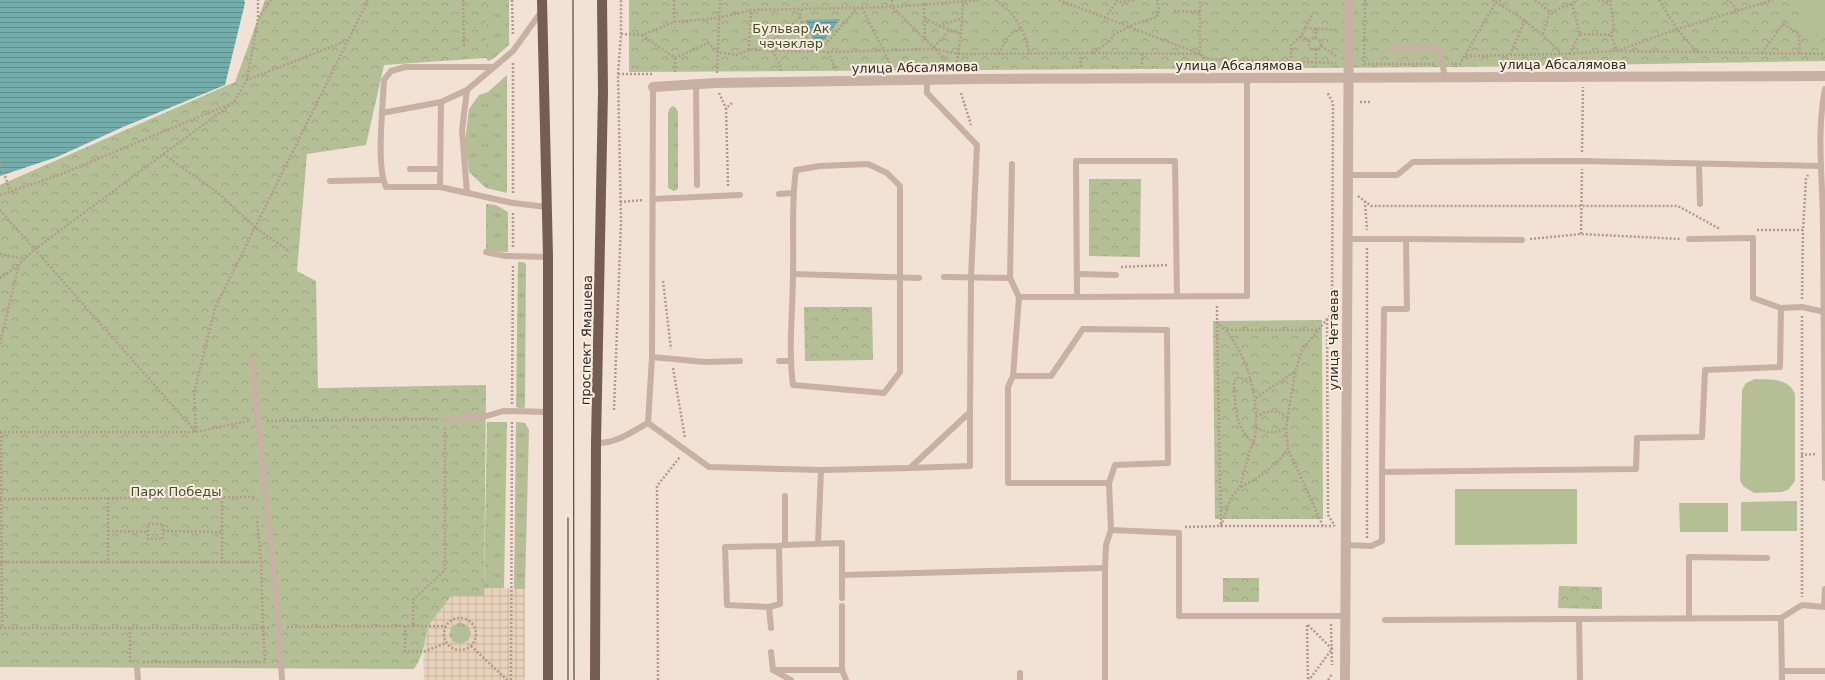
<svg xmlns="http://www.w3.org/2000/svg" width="1825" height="680" viewBox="0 0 1825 680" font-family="'DejaVu Sans',sans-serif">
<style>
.grass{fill:url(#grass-tufts)}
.park{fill:url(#park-crowns)}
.pitch{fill:#b4bf96}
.plaza{fill:url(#plaza-grid);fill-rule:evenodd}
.water{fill:url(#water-rules)}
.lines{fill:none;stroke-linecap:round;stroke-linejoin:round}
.path{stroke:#b49a8c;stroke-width:2.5;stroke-dasharray:2 2;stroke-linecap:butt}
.service{stroke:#c8b0a2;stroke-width:6}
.minor{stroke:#c8b0a2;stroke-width:10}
.primary{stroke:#755d55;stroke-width:10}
.tram{stroke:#332824;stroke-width:1}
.labels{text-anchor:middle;stroke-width:4;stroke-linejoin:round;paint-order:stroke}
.park-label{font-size:13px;fill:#455128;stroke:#f9ece1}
.street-label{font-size:13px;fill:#332824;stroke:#f9ece1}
</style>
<defs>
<pattern id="grass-tufts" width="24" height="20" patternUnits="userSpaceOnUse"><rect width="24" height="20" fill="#b4bf96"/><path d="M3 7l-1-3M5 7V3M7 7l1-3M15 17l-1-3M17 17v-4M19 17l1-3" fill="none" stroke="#9ba481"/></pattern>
<pattern id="park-crowns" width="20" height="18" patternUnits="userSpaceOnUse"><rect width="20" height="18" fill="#b4bf96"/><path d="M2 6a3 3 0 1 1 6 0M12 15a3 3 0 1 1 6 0" fill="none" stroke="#9ba481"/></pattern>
<pattern id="plaza-grid" width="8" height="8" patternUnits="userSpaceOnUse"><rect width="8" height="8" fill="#e9d2bc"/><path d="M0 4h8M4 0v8" fill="none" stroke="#c8b4a1"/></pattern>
<pattern id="water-rules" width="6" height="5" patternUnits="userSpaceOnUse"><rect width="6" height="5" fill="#74aeac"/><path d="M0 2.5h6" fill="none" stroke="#608e8c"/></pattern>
</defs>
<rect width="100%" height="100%" fill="#f1e2d5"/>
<!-- grass -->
<g class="grass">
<path d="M486,0H509V45L493,59L488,61L486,58Z"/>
<path d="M507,75V193L486,188L469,172L465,141L469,109L479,95L488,92Z"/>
<path d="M673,106L676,108L678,112V187L677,190L674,191L668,188V113L670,108Z"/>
<path d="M486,204L496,205L508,212V252L486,251Z"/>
<path d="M518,262H523L526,264L525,407L522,409L516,407Z"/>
<path d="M487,422H507L504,588H484Z"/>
<path d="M516,422L525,423L529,430L525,589H514Z"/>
<circle cx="460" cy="633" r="11"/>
</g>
<!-- park -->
<g class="park">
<path d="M265,0H486V58L384,65L366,145L307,154L297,271L316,281L318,388L486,385L484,596L428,626C425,642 423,656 414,669L0,667V185L235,82Z"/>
<path d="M629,0H1825V61L1460,67L629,72Z"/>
<path d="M1089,179H1141L1140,257L1089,256Z"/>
<path d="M804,307H872L873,360L805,361Z"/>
<path d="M1322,320L1323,519H1215L1213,321Z"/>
<rect x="1223" y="578" width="36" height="24"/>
<path d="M1559,586L1602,587V609L1558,608Z"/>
</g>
<!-- pitch -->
<g class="pitch">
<rect x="1801" y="0" width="24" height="34"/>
<path d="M1755,379C1770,380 1788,377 1795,394V481L1788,490L1781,492L1754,493L1743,486L1740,480L1742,390L1746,383Z"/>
<path d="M1455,489H1577V544L1455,545Z"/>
<path d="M1797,501V531H1741V502Z"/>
<path d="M1679,503H1728V532H1680Z"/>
</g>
<!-- plaza -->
<path class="plaza" d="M484,588L525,589V675L524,680H424L423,652L428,626L451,596H484ZM460,622L468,626L471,633L468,641L461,644L453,642L449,635L452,626Z"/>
<!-- water -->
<g class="water">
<path d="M0,0H244L245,3L225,85L123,127L57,157L0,176Z"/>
<path d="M840,19L825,39L821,42C810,41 809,29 806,20Z"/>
</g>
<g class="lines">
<!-- path -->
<g class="path">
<path d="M463,0L464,46"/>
<path d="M512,0L513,36"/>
<path d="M674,0V22"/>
<path d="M892,0V7L979,0"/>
<path d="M996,0C1014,13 1026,31 1029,54"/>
<path d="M1059,0L1200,54L1206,59L1336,63"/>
<path d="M1116,0L1121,2L1136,0"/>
<path d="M1365,0L1364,64H1434"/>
<path d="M1492,0C1519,15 1541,32 1562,54L1617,51L1825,54"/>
<path d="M1535,0L1550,12"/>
<path d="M1598,0L1610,2"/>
<path d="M1610,0L1614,26L1611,35L1617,51L1677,29L1773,0"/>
<path d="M1659,0L1677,29L1697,52"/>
<path d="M1727,0L1730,1L1737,11"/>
<path d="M924,4L925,39"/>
<path d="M862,8L884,51L892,70"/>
<path d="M1174,11L1200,12"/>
<path d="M800,17L812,52"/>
<path d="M259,18L271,0"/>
<path d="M925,18L939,26L961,34"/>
<path d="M1105,18L1117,1"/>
<path d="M939,26L962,18"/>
<path d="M1305,28L1312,15"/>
<path d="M621,34L642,35L674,22L719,18L751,10L892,7L935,49L953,69"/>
<path d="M1543,34L1550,12L1572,4"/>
<path d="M1580,34L1611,35"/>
<path d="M642,35L675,58L708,43L718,52L737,55L749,50L828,52L935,49L958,54L1092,53L1200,54V0"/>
<path d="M1301,36L1310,41"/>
<path d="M1315,38L1316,28"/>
<circle cx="1315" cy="44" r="6"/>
<path d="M1321,46L1336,56"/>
<path d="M934,47L950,30"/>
<path d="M1316,49V62"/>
<path d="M749,50L751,11"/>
<path d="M762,50L800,17L801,10"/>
<path d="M772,51L780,65L781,72"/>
<path d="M815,51L825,45L857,8"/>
<path d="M828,52L836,71"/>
<path d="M1080,53L1081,69"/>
<path d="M1092,53L1110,41L1114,35L1132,25L1157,17L1159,10L1157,0"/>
<path d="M1762,53L1783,24L1799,34L1800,54"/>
<path d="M999,54C1004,43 1009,32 1021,29"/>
<path d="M1142,54V67"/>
<path d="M1569,54L1580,34L1572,4L1578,0"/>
<path d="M1510,55L1525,20"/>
<path d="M1466,56L1561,54"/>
<path d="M675,58V74"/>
<path d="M1291,62V45L1301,36L1305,28L1337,30"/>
<path d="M513,63V194"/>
<path d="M1451,64H1460L1496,2L1501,0"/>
<path d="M956,70L961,34L963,1"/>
<path d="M717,73L720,0"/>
<path d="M618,74H654"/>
<path d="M247,80L258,18V0"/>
<path d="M719,93L726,108"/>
<path d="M961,93L971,125"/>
<path d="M1360,102H1371"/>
<path d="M1582,152L1583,87"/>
<path d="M163,154L217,192L255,227L290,252"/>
<path d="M0,161L10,191"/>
<path d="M728,186L726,108L732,103"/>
<path d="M0,195L54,177L230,104"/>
<path d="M1358,196L1371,206H1678L1720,229"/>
<path d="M1365,201L1367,230"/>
<path d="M620,202L644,200"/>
<path d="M0,210L196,432"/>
<path d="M513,213V248"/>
<path d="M1757,230H1803L1806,179L1808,175"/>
<path d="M1581,234L1582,169"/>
<path d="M1530,239L1581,234L1681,239"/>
<path d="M0,254L25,259"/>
<path d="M1121,267L1168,265"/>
<path d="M0,278L19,265"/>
<path d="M663,281L671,349"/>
<path d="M1802,299L1803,230"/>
<path d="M1802,316V597"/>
<path d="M1327,319L1328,515L1335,526"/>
<path d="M1217,322L1221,526H1334"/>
<path d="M1227,330H1317"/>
<path d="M0,344L19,264L35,249L234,102L247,80L348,40"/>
<path d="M673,368L685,438"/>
<path d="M1251,380L1238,378L1234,381C1235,403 1234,429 1254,443"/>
<path d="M1256,398L1294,372"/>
<path d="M512,404L513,265"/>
<path d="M614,410L621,222L618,74L621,34V0"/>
<path d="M1256,417C1267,410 1275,409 1286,416"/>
<path d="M267,421L438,419"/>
<path d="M1256,427C1266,434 1276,434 1286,427"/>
<path d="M0,432H196L248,421V423"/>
<path d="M1,432L2,628"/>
<path d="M196,432L194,393L215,308L368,0"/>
<path d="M1801,455L1817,454"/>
<path d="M1241,487C1261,476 1274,468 1288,449"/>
<path d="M222,497V562"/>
<path d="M108,498V562"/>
<path d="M0,499L255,497"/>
<rect x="148" y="524" width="15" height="15"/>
<path d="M1323,526L1288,449L1286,427L1295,372L1302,350L1332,313L1333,103L1327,92"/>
<path d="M1185,527L1221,526L1231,497L1240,487L1251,447C1255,441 1256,432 1256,424C1257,389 1244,345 1217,322V304"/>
<path d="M108,531L148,532"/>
<path d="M163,531L222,532"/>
<path d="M1367,538V247"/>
<path d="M0,562H261"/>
<circle cx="460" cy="634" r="16"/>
<path d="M1331,624L1332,665"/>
<path d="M1307,625L1308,680"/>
<path d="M1308,625L1332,649L1309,680"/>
<path d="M405,626V651L423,652L446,643"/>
<path d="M413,626H446"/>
<path d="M287,627L413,626V600L445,570V427"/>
<path d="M0,628H263L261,562L257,520"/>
<path d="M130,628V662"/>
<path d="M471,646L507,680"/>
<path d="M143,662H265L263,628H270"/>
<path d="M511,680L512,421"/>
<path d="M658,680L657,486L680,457"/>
<path d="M1328,680L1332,674"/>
</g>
<!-- service -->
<g class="service">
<path d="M541,12L513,51L467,90L441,102L440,187L513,203L547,207"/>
<path d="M1390,48H1439L1445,77"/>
<path d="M696,85L697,185"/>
<path d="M1825,89C1816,134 1823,180 1823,225C1824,310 1824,394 1825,478"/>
<path d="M467,90L462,130L467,193"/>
<path d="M382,113L384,80L391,71L405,67H494"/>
<path d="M868,164L887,173L900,186V372L884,393L793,385C788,347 793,312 793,273C794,238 791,204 796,170L820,166Z"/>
<path d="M1699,164L1700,204"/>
<path d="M410,169H440"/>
<path d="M1348,175H1397L1413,162L1582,161L1821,166"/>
<path d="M330,181L382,180"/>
<path d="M440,187H386C378,170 381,132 382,113L441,102"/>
<path d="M779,194L793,193"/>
<path d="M654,199L740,195"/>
<path d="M1347,239H1406L1407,309H1384L1382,472"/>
<path d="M1406,239L1522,240"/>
<path d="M1689,239L1753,238V298L1781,308"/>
<path d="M486,252L505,256L548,257"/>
<path d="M793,274L919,278"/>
<path d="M1077,274L1116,275"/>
<path d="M944,277L1010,278L1019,297H1077"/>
<path d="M1010,278L1012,164"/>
<path d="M1177,296L1175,161H1076L1077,297L1247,296V78"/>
<path d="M652,357L653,87"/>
<path d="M252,360L279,627L282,680"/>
<path d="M779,361H790"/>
<path d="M1013,376H1051L1083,329L1167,330L1168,463L1115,465L1109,483H1008V387L1013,376L1019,297"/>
<path d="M445,419L487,416L503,411L548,412"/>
<path d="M648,423L652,357L705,362L740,361"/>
<path d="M596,443C616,444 631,432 648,423L709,467L821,470L910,468L970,412L971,278L977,145L927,93V80"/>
<path d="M910,468L970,466V412"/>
<path d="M1109,483L1111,530"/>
<path d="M785,496V545"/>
<path d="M818,543L821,470"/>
<path d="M1345,545L1371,546L1382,541V472L1636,469L1637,438L1702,437L1705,370L1780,367L1781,308L1802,307L1825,312"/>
<path d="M779,546L725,547L727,605L769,607L780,604L779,546L785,545L842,543V598"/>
<path d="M842,575L1105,568"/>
<path d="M842,606V670L846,680"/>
<path d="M769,607L771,628"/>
<path d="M1689,618V557L1767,558"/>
<path d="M1781,618L1782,680"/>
<path d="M1579,619L1580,680"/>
<path d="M1385,620L1781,618L1802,605L1824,607L1825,589"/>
<path d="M771,652L773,670"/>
<path d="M137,667L138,680"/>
<path d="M1782,671H1825"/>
<path d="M1020,673V680"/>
<path d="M791,680L773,670H842"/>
<path d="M1105,680V568L1106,545L1111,530L1179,533V616H1345"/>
</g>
<!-- minor -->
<g class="minor">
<path d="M653,87L715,83L977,79L1825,76"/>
<path d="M1345,680L1349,0"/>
</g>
<!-- primary -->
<g class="primary">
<path d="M542,0L548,257V680"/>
<path d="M595,680L596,443L603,92L602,0"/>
</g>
<!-- tram -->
<g class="tram">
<path d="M573,0L574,680"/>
<path d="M568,680V518"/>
</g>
</g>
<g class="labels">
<!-- park labels -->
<g class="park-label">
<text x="791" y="33">Бульвар Ак<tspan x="791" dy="15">чәчәкләр</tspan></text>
<text x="176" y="496">Парк Победы</text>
</g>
<!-- street labels -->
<g class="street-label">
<text x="1563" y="69">улица Абсалямова</text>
<text x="1239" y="70">улица Абсалямова</text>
<text transform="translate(915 67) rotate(-1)" y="5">улица Абсалямова</text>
<text transform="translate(586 340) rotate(-89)" y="5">проспект Ямашева</text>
<text transform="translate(1333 340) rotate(-90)" y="5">улица Четаева</text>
</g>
</g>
</svg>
